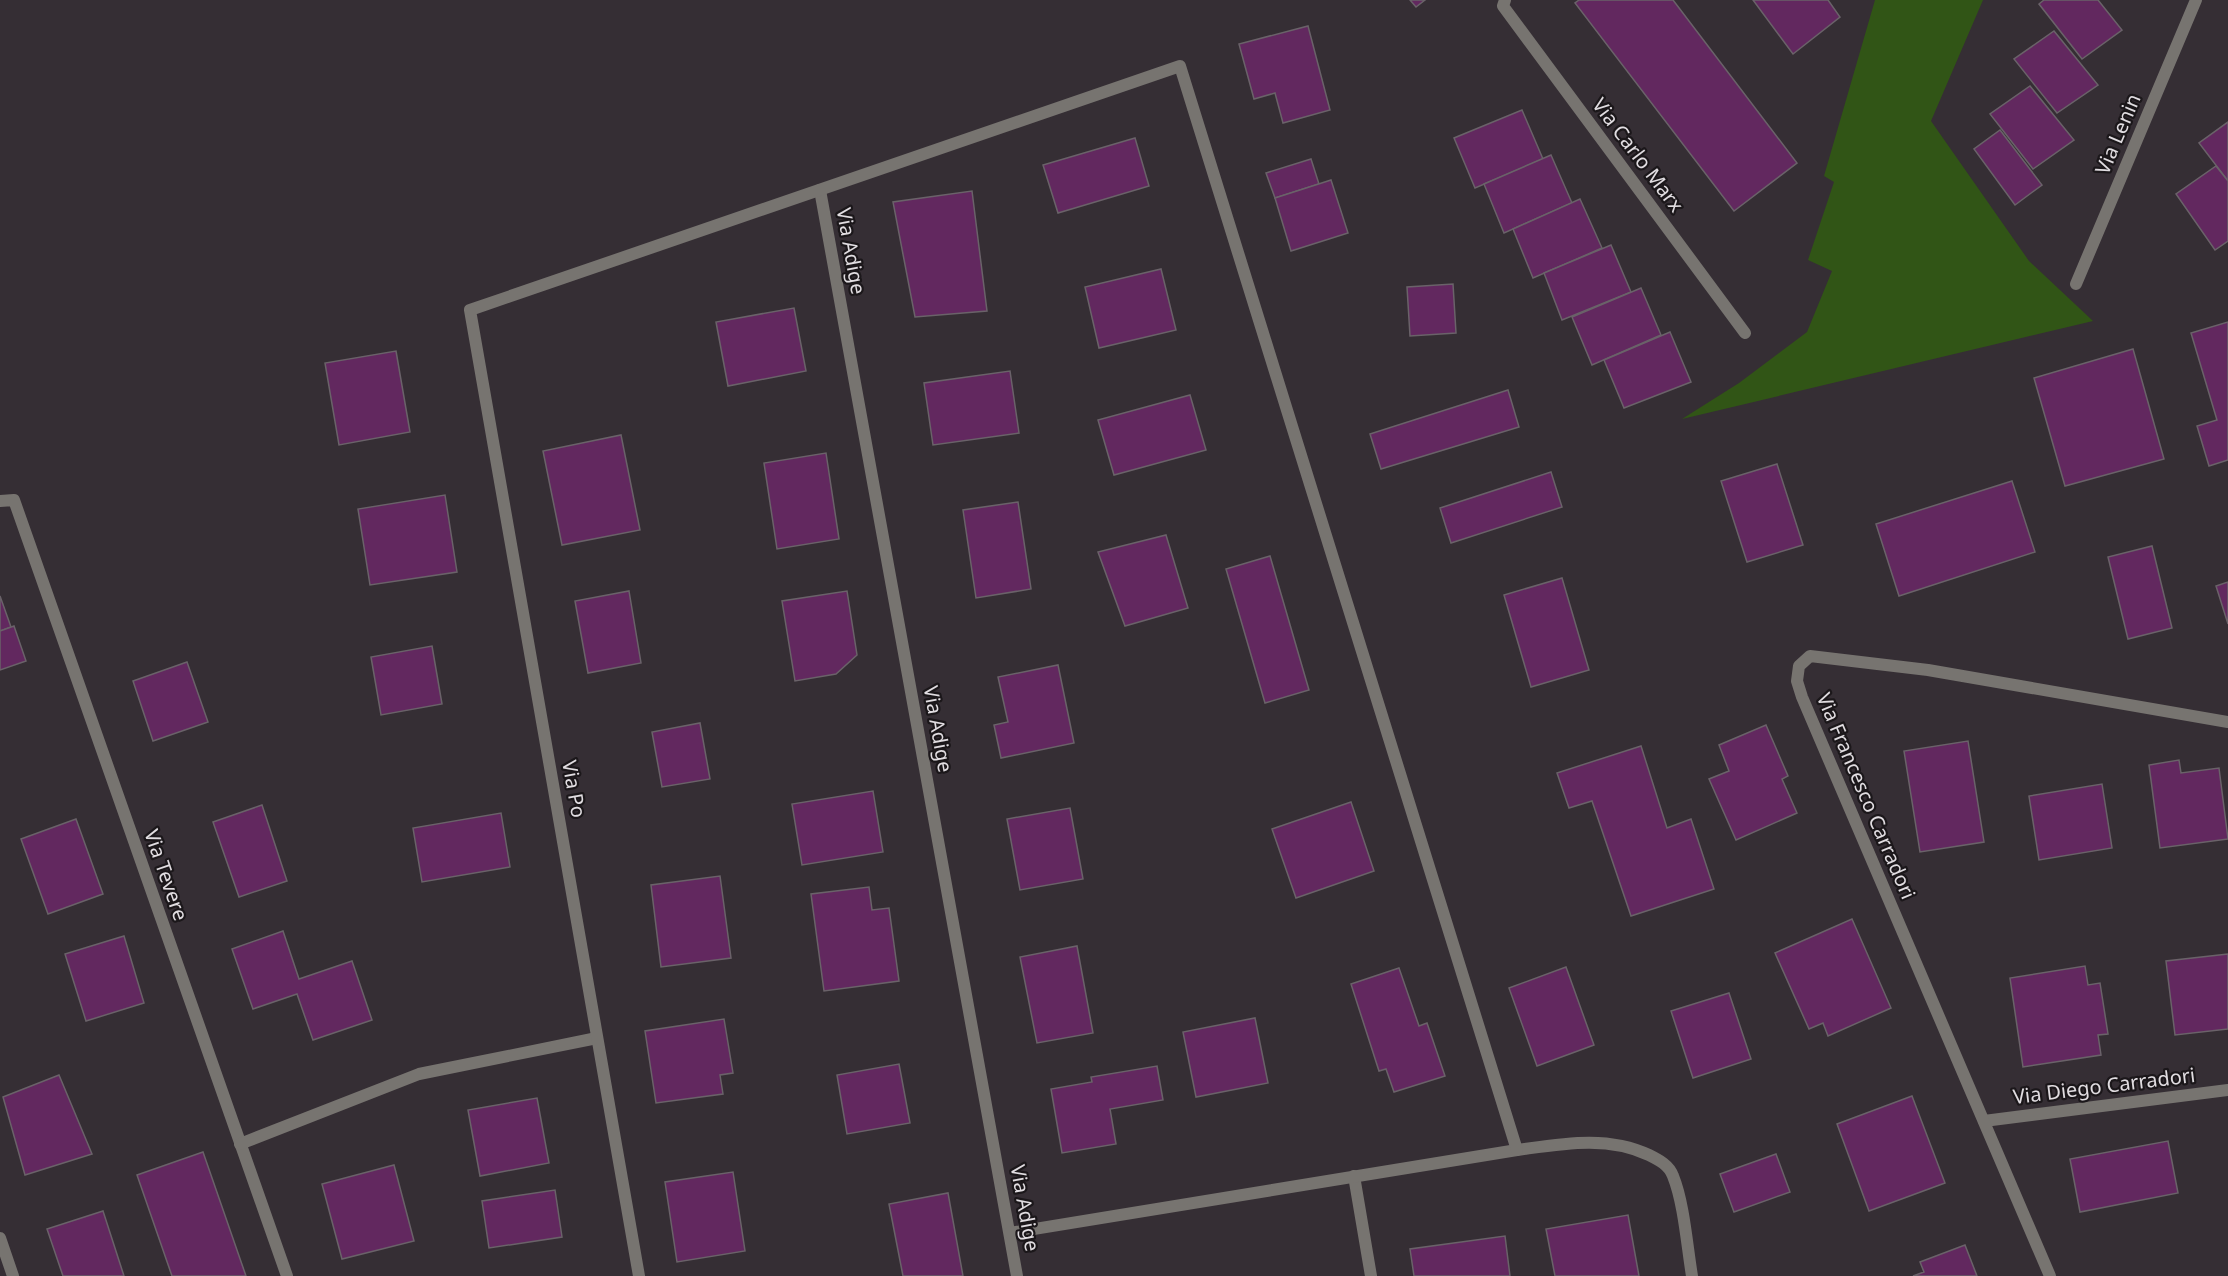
<svg xmlns="http://www.w3.org/2000/svg" width="2228" height="1276" viewBox="0 0 2228 1276" font-family="'Noto Sans',sans-serif">
<style>
.green{fill:#315516}
.building{fill:#62285f;stroke:#6a6269;stroke-width:1.5}
.lines{fill:none;stroke-linecap:round;stroke-linejoin:round}
.minor{stroke:#777470;stroke-width:12}
.labels{text-anchor:middle;stroke-width:4.5;stroke-linejoin:round;paint-order:stroke}
.street-label{font-size:20px;fill:#e1dde1;stroke:#1b171a}
</style>
<rect width="100%" height="100%" fill="#352e34"/>
<!-- green -->
<path class="green" d="M1875,0H1983L1931,121L2029,261L2093,321L1682,419L1739,383L1807,332L1832,271L1808,260L1834,182L1824,176Z"/>
<!-- building -->
<g class="building">
<path d="M1410,0H1425L1416,7Z"/>
<path d="M1579,0H1673L1797,163L1734,211L1575,3Z"/>
<path d="M1753,0H1828L1840,17L1793,54Z"/>
<path d="M2044,0H2098L2122,30L2082,59L2039,4Z"/>
<path d="M1308,26L1330,110L1283,123L1275,93L1254,99L1239,44Z"/>
<path d="M2054,31L2098,85L2057,113L2014,59Z"/>
<path d="M2030,86L2074,140L2033,169L1990,114Z"/>
<path d="M1522,110L1543,159L1475,188L1454,138Z"/>
<path d="M2228,122V181L2199,143Z"/>
<path d="M2000,130L2042,185L2015,205L1974,149Z"/>
<path d="M1135,138L1149,186L1058,213L1043,165Z"/>
<path d="M1551,155L1572,203L1504,233L1484,184Z"/>
<path d="M1311,159L1319,184L1275,198L1266,173Z"/>
<path d="M2216,166L2228,181V241L2215,250L2176,194Z"/>
<path d="M1331,180L1348,233L1291,251L1275,198Z"/>
<path d="M972,191L987,311L915,317L893,202Z"/>
<path d="M1580,199L1602,248L1533,278L1513,229Z"/>
<path d="M1611,245L1631,292L1562,320L1544,273Z"/>
<path d="M1161,269L1176,330L1099,348L1085,287Z"/>
<path d="M1453,284L1456,333L1410,336L1407,287Z"/>
<path d="M1641,288L1661,335L1592,365L1572,317Z"/>
<path d="M794,308L806,371L728,386L716,322Z"/>
<path d="M2228,322V460L2209,466L2197,426L2217,420L2191,333Z"/>
<path d="M1670,332L1691,382L1624,408L1604,360Z"/>
<path d="M2133,349L2164,459L2065,486L2034,378Z"/>
<path d="M396,351L410,432L339,445L325,363Z"/>
<path d="M1010,371L1019,433L933,445L924,383Z"/>
<path d="M1508,390L1519,427L1381,469L1370,434Z"/>
<path d="M1190,395L1206,450L1114,475L1098,420Z"/>
<path d="M621,435L640,530L562,545L543,451Z"/>
<path d="M826,453L839,539L777,549L764,463Z"/>
<path d="M1777,464L1803,545L1747,562L1721,481Z"/>
<path d="M1551,472L1562,507L1451,543L1440,508Z"/>
<path d="M2012,481L2035,552L1899,596L1876,524Z"/>
<path d="M445,495L457,572L370,585L358,509Z"/>
<path d="M1018,502L1031,589L976,598L963,510Z"/>
<path d="M1166,535L1188,608L1125,626L1098,552Z"/>
<path d="M2152,546L2172,628L2128,639L2108,557Z"/>
<path d="M1270,556L1309,690L1265,703L1226,569Z"/>
<path d="M1562,578L1589,670L1531,687L1504,595Z"/>
<path d="M2228,582V624L2216,586Z"/>
<path d="M629,591L641,663L588,673L575,601Z"/>
<path d="M847,591L857,655L836,674L795,681L782,601Z"/>
<path d="M0,596L11,627L0,631Z"/>
<path d="M14,626L26,661L0,670V631Z"/>
<path d="M432,646L442,704L381,715L371,657Z"/>
<path d="M187,662L208,722L153,741L133,681Z"/>
<path d="M1058,665L1074,743L1001,758L994,725L1008,722L998,677Z"/>
<path d="M700,723L710,779L662,787L652,732Z"/>
<path d="M1766,725L1788,776L1782,779L1797,813L1736,840L1709,779L1729,771L1719,745Z"/>
<path d="M1968,741L1984,842L1920,852L1904,751Z"/>
<path d="M1641,746L1667,828L1691,819L1714,889L1631,916L1592,801L1569,808L1557,773Z"/>
<path d="M2179,760L2181,773L2219,768L2228,839L2160,848L2149,765Z"/>
<path d="M2102,784L2112,848L2039,860L2029,796Z"/>
<path d="M873,791L883,852L802,865L792,804Z"/>
<path d="M1351,802L1374,871L1296,898L1272,829Z"/>
<path d="M262,805L287,881L239,897L213,822Z"/>
<path d="M1070,808L1083,879L1020,890L1007,819Z"/>
<path d="M501,813L510,867L422,882L413,828Z"/>
<path d="M76,819L103,894L48,914L21,839Z"/>
<path d="M720,876L731,958L661,967L651,885Z"/>
<path d="M869,887L872,910L889,908L899,981L824,991L811,894Z"/>
<path d="M1852,919L1891,1008L1828,1036L1823,1023L1809,1029L1775,953Z"/>
<path d="M283,931L299,979L352,961L372,1020L313,1040L297,994L253,1009L232,949Z"/>
<path d="M124,936L144,1003L86,1021L65,954Z"/>
<path d="M1077,946L1093,1033L1037,1043L1020,957Z"/>
<path d="M2228,954V1029L2175,1035L2166,961Z"/>
<path d="M2085,966L2088,985L2100,983L2108,1034L2098,1035L2101,1055L2023,1067L2010,978Z"/>
<path d="M1566,967L1594,1045L1537,1066L1509,988Z"/>
<path d="M1399,968L1419,1026L1427,1023L1445,1076L1394,1092L1386,1069L1379,1071L1351,984Z"/>
<path d="M1729,993L1751,1059L1693,1078L1671,1011Z"/>
<path d="M1255,1018L1268,1083L1196,1097L1183,1032Z"/>
<path d="M724,1019L733,1073L720,1075L723,1094L656,1103L645,1031Z"/>
<path d="M899,1064L910,1123L847,1134L837,1075Z"/>
<path d="M1157,1066L1163,1100L1110,1109L1116,1144L1062,1153L1051,1089L1092,1082L1091,1077Z"/>
<path d="M59,1075L92,1154L25,1175L3,1097Z"/>
<path d="M1912,1096L1945,1183L1869,1211L1837,1124Z"/>
<path d="M537,1098L549,1163L480,1176L468,1110Z"/>
<path d="M2168,1141L2178,1193L2080,1212L2070,1159Z"/>
<path d="M203,1152L246,1276H172L137,1175Z"/>
<path d="M1776,1154L1790,1192L1734,1212L1720,1174Z"/>
<path d="M394,1165L414,1241L342,1259L322,1184Z"/>
<path d="M733,1172L745,1251L677,1262L665,1182Z"/>
<path d="M555,1190L562,1237L489,1248L482,1201Z"/>
<path d="M948,1193L963,1276H903L889,1204Z"/>
<path d="M103,1211L124,1276H63L47,1229Z"/>
<path d="M1628,1215L1639,1276H1555L1546,1229Z"/>
<path d="M1505,1236L1510,1276H1414L1410,1249Z"/>
<path d="M1965,1245L1977,1276H1913L1924,1272L1920,1262Z"/>
</g>
<g class="lines">
<!-- minor -->
<g class="minor">
<path d="M1505,0L1503,6L1745,333"/>
<path d="M820,190L1017,1276"/>
<path d="M2076,284L2196,0"/>
<path d="M0,501L14,500L287,1276"/>
<path d="M1984,1121L2228,1090"/>
<path d="M240,1144L419,1074L597,1038"/>
<path d="M1354,1176L1371,1276"/>
<path d="M1010,1233L1517,1150C1561,1144 1607,1135 1649,1155C1659,1160 1669,1165 1673,1176C1684,1203 1687,1246 1692,1276"/>
<path d="M0,1238L13,1276"/>
<path d="M639,1276L470,310L1180,66L1517,1150"/>
<path d="M2050,1276L1802,697L1797,681L1799,666L1810,656L1928,670L2228,722"/>
</g>
</g>
<g class="labels">
<!-- street labels -->
<g class="street-label">
<text transform="translate(2118 134) rotate(-67)" y="7">Via Lenin</text>
<text transform="translate(1638 155) rotate(53)" y="7">Via Carlo Marx</text>
<text transform="translate(851 251) rotate(80)" y="7">Via Adige</text>
<text transform="translate(938 729) rotate(80)" y="7">Via Adige</text>
<text transform="translate(574 789) rotate(80)" y="7">Via Po</text>
<text transform="translate(1866 796) rotate(67)" y="7">Via Francesco Carradori</text>
<text transform="translate(166 875) rotate(71)" y="7">Via Tevere</text>
<text transform="translate(2104 1086) rotate(-7)" y="7">Via Diego Carradori</text>
<text transform="translate(1025 1208) rotate(80)" y="7">Via Adige</text>
</g>
</g>
</svg>
